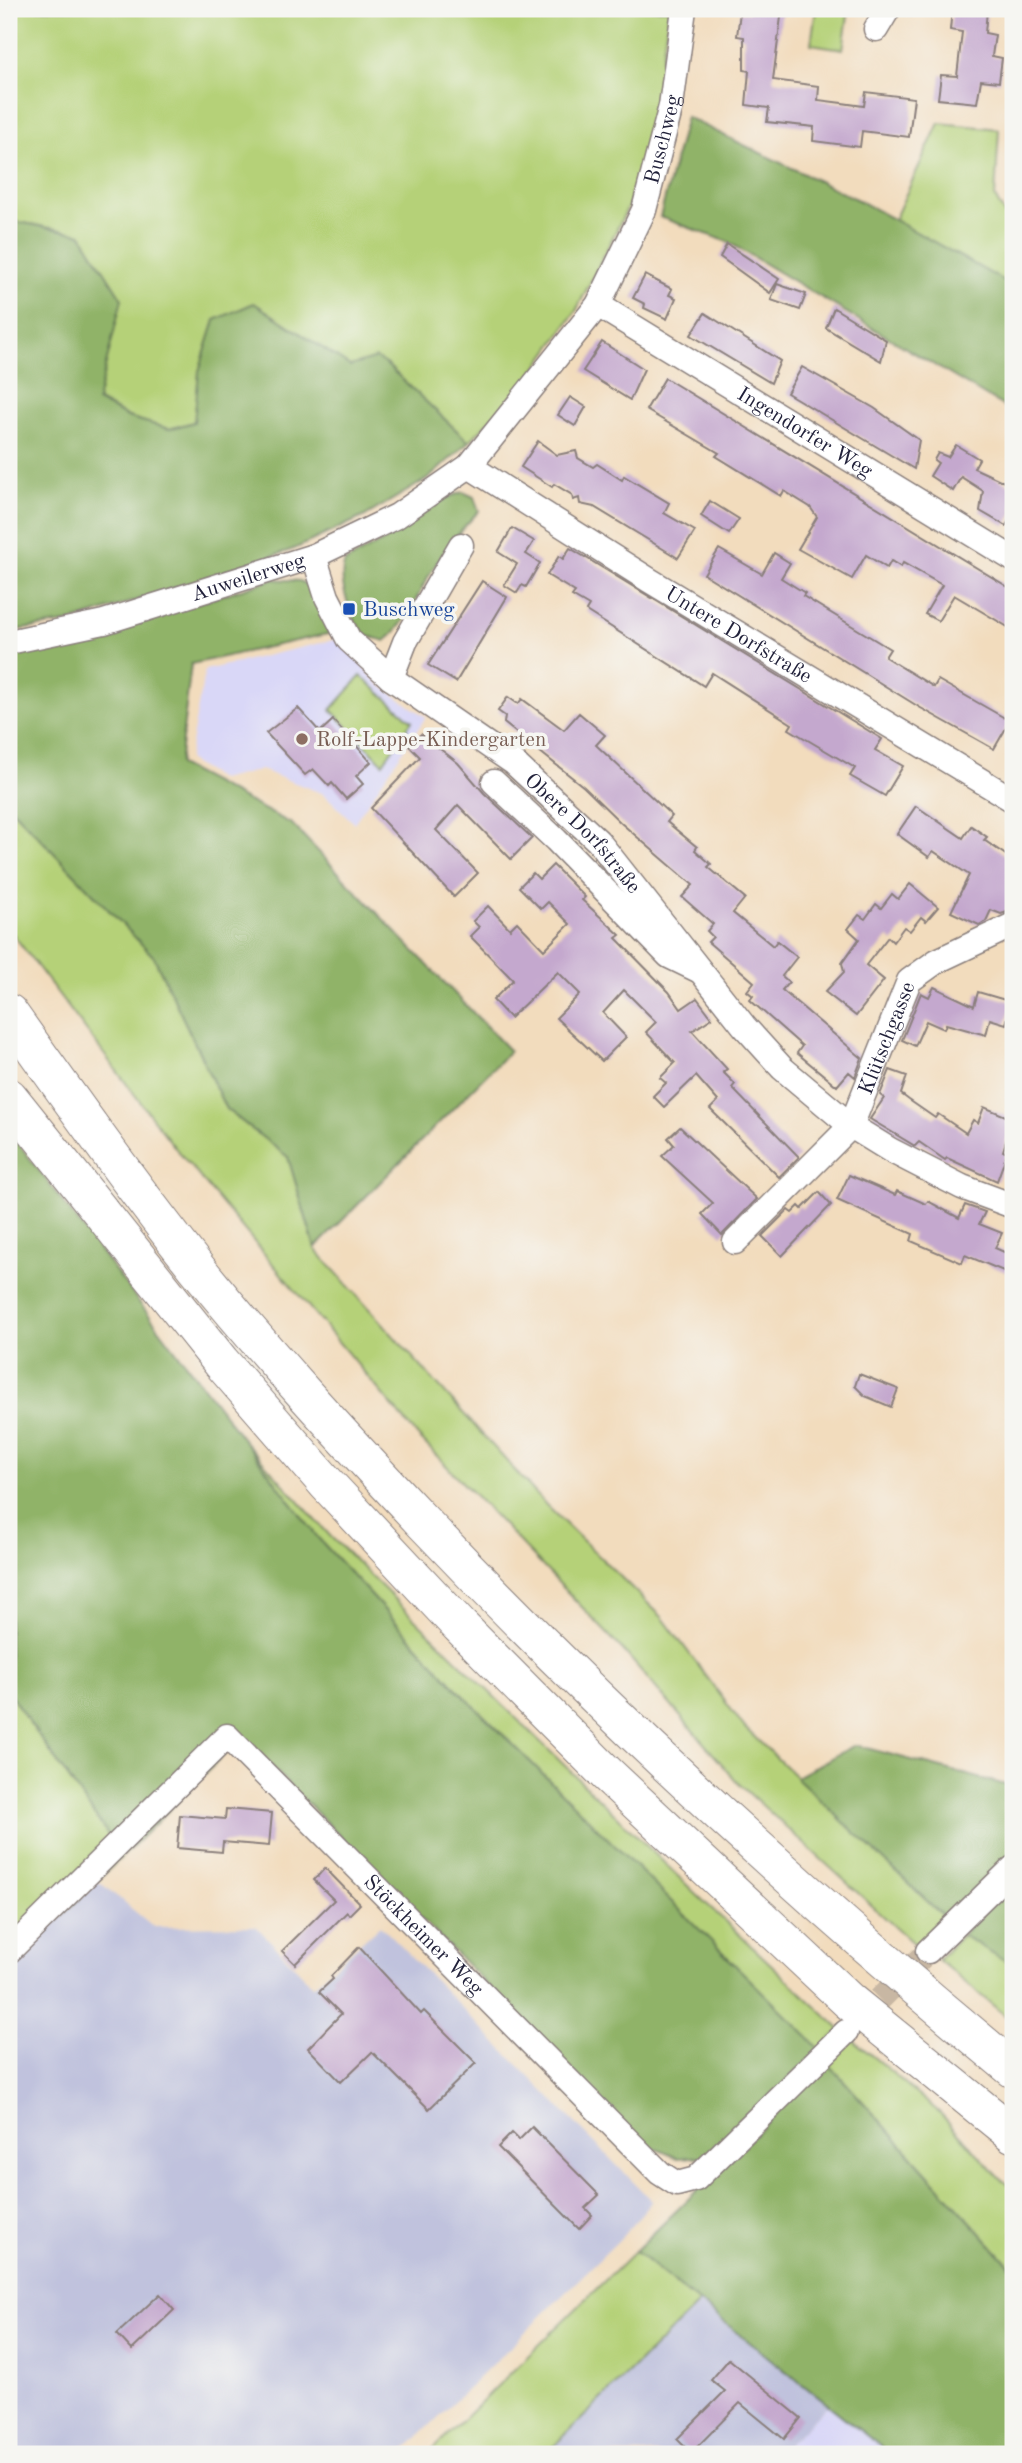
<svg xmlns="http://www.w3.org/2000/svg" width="1022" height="2463" viewBox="0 0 1022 2463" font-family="'Old Standard TT',serif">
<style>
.built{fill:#d9d7f7}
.industrial{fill:#c0c2dd}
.green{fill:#b5d178;stroke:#6c7a5a;stroke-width:2}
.forest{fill:#90b368;stroke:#596a52;stroke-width:2}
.building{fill:#c4a8ce}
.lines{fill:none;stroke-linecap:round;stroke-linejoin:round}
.minor-tunnel{stroke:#c8b7a3;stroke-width:24;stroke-dasharray:24 12;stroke-linecap:butt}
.minor-casing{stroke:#8a7f7c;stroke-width:27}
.highway-casing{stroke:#8a7f7c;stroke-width:39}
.minor{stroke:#fff;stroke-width:24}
.highway{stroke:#fff;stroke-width:37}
.transit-dot{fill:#1a4fb4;stroke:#f6f6f2;stroke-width:2.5}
.education-dot{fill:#8d6e63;stroke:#f6f6f2;stroke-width:2.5}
.labels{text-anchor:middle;stroke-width:7;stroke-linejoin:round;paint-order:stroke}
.street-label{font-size:21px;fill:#22223b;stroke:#f6f6f2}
.transit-label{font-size:21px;fill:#164399;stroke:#f6f6f2;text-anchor:start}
.education-label{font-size:21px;fill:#785e54;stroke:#f6f6f2;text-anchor:start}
</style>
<rect width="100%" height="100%" fill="#f6f6f2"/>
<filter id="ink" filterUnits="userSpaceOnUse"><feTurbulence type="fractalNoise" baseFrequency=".0143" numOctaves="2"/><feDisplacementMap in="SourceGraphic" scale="14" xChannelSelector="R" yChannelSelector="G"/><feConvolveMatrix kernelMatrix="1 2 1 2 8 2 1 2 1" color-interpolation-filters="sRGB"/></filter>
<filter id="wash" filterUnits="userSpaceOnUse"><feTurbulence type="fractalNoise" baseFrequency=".00686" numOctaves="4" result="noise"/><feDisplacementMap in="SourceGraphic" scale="28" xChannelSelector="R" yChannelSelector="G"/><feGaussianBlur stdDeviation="1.57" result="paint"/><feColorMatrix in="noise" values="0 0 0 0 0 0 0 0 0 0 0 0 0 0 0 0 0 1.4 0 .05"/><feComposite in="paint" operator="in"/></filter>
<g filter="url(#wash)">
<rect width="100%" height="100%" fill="#f2dcbd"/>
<!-- built -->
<g class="built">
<path d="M338,639L380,685L426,717L354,823L324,794L261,770L220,780L188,760L205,670Z"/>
<path d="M828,2405L890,2454H778Z"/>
</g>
<!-- industrial -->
<g class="industrial">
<path d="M98,1881L154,1927L256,1926L313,1986L380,1925L652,2201L622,2237L401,2454H9V1967Z"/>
<path d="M699,2303L828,2405L778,2454H546Z"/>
</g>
<!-- green -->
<g class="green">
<path d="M9,9H669L650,141L628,207L576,311L528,380L469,442L387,365L169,429L128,417L9,352Z"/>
<path d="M816,9H849L843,49L811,44Z"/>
<path d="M939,123L999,129L995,197L1013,230V286L894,220Z"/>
<path d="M361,676L412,721L383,763L331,710Z"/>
<path d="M9,806L154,957L226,1109L288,1157L315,1249L547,1506L662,1617L745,1728L946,1919L917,1947L740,1785L623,1650L415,1433L176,1149L9,929Z"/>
<path d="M222,1416L332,1538L695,1893L841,2030L820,2049L462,1694L319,1539Z"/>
<path d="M9,1693L123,1856L9,1967Z"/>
<path d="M962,1935L1013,1965V2022L938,1960Z"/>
<path d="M851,2038L940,2113L1000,2178L1013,2188V2269L828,2063Z"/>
<path d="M635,2251L699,2303L546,2454H428Z"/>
</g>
<!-- forest -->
<g class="forest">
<path d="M686,117L862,202L1013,286V412L728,242L660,217Z"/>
<path d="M9,220L81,234L122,299L97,401L128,417L169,429L194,422L199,371L215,320L254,303L350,366L376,358L387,365L469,442L429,478L365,516L294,549L67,623L9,631Z"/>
<path d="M463,492L474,497L479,511C460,530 445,550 431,572C416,597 408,623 385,641C380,639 372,638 368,636C351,624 337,580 345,562L385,540L446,498Z"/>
<path d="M273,579L300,581L310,587L332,633L191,664L179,765L292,824L510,1051L315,1248L288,1157L226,1109L154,957L9,806V651L70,643Z"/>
<path d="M9,1131L319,1539L462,1694L820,2049L707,2156L678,2158L644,2144L242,1737L123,1856L9,1693Z"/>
<path d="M855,1745L1013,1787V1857L946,1919L796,1777Z"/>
<path d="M1013,1883V1965L962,1935Z"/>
<path d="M828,2063L1013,2269V2454H890L635,2251Z"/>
</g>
<g id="blocks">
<!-- building -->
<g class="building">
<path d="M749,9H782L773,80L819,86L818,100L842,103L864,106L866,92L914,98L909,137L862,131L860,147L813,141L814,127L767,122L769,108L746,105L749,71L744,70V37L737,36L740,12L749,13Z"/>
<path d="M952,9L987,10L985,33L995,35L992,56L1002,58L999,82L981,80L977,103L938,99L941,75L957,76L962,32L950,30Z"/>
<path d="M727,244L779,279L770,293L720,257Z"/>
<path d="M645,275L672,289L669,295L676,298L667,319L644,308L645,304L633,298Z"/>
<path d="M777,284L806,294L800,310L771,300Z"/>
<path d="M834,308L886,340L881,361L826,328Z"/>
<path d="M705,313L780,361L771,383L691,335Z"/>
<path d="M602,342L644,369L630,400L583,371Z"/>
<path d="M802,367L874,408L919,440L914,469L787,393Z"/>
<path d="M665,378L1013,590V630L954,595L938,621L925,614L942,585L903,563L901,567L891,561L887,568L866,555L852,579L798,549L817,517L810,507L784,491L781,496L716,456L719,453L646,410Z"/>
<path d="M570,397L586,407L575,426L558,415Z"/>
<path d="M538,441L557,455L576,451L578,458L593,467L597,464L622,480L624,476L669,503L664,513L695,531L678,558L594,507L580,504L579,498L573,500L572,495L554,484L552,487L521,467Z"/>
<path d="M956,445L979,459L974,468L1013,486V513L1006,526L980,511L983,491L961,477L953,491L930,476L938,463L934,460L938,453L948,457Z"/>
<path d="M710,501L739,519L729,534L701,516Z"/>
<path d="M512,528L534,541L526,554L540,563L526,587L522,585L517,593L504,585L517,564L498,552Z"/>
<path d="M570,548L882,739L875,750L903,766L885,796L850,776L855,768L789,729L792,724L712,673L704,686L586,611L589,606L572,596L575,592L547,575L559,556L563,559Z"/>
<path d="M719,549L762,574L774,553L790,563L781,578L805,593L803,596L890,649L885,657L934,687L938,680L1010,721L994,749L919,707L704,574Z"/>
<path d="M482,581L507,597L456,682L428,665Z"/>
<path d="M508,697L518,704L522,699L564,730L579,713L605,735L596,745L672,816L667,822L697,847L695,850L711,864L708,867L745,898L733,913L773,946L777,941L797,957L782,976L789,982L782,990L862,1058L855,1077L849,1072L837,1086L797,1053L802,1046L750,1000L753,996L747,991L754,982L708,942L713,937L707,931L713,924L682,897L693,885L621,823L584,787L504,723L505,716L498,711Z"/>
<path d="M298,708L320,732L333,720L371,762L356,776L363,784L346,799L332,783L329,786L313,769L305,775L266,733Z"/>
<path d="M421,734L458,763L484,793L532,838L511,859L458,805L436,830L478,873L454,897L371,808L420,757L409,746Z"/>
<path d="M916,806L963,838L971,826L987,837L984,840L1013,860V910L1001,914L991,910L986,921L979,925L951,912L969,875L933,851L929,857L897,834Z"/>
<path d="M553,865L585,897L582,900L620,935L616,938L669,992L681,1009L697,998L712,1018L692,1031L727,1069L723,1072L735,1084L732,1088L799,1157L779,1177L710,1109L718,1101L696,1076L664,1107L653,1096L666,1083L660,1078L675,1063L646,1032L656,1022L624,990L603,1013L626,1037L602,1061L556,1018L580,994L558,972L510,1018L493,1000L513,980L470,936L479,927L473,921L488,906L510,929L517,922L544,950L570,924L548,902L541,909L519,887L533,873L539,879Z"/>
<path d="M910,884L938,907L926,921L921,917L910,931L904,927L893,942L888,937L866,965L884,980L856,1016L825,992L844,972L842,963L859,939L848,929L859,915L865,919L876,904L881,908L892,894L898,899Z"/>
<path d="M934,987L974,1006L978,992L1012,1002L1006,1024L990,1019L986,1035L946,1024L944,1029L926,1021L915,1046L902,1040L921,993L929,997Z"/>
<path d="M890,1070L907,1076L901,1094L909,1100L935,1118L938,1114L966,1133L973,1120L978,1123L984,1107L1013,1119L1003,1151L1007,1153L997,1181L947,1158L945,1160L919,1142L915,1146L870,1119L884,1098L880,1095Z"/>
<path d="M680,1127L757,1199L722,1235L702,1214L713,1203L662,1156L674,1145L668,1138Z"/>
<path d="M849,1175L895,1195L897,1191L926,1204L928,1201L959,1218L965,1205L985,1212L979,1224L1002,1233L995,1248L1013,1256V1275L965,1255L962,1263L911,1241L913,1234L837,1200Z"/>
<path d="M819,1192L831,1205L782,1256L762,1236L788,1210L792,1213L799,1206L802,1209Z"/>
<path d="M859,1374L898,1389L891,1407L865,1396L855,1386Z"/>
<path d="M226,1809L272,1813L269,1846L223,1842L222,1852L177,1848L180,1815L225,1819Z"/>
<path d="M325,1868L360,1904L349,1915L347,1912L295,1964L282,1951L334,1900L314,1880Z"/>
<path d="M359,1947L421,2014L424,2011L476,2063L429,2109L372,2052L341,2082L308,2048L341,2014L319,1992L333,1979L331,1976Z"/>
<path d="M532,2127L599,2195L585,2208L592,2215L579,2229L498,2147L512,2133L519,2140Z"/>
<path d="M160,2294L174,2310L132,2350L117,2334Z"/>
<path d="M729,2359L801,2418L784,2439L740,2403L691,2453L677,2439L725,2391L711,2380Z"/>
</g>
</g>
</g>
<g filter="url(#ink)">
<use href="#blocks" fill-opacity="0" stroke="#8a7f7c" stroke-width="2"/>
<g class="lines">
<!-- minor-tunnel -->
<path class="minor-tunnel" d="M854,2025L928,1951"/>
<defs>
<g id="minor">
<path d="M876,29L888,9"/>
<path id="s1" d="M598,305L1013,559"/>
<path id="s2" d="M469,466L649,580L1013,800"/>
<path id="s3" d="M314,556L327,597L349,640L391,678L514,763L598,841L744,1026L782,1068L851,1126L890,1150L962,1187L1013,1206"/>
<path id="s4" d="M9,642L104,622L314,556L397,516L469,466L598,305L644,210L671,106L684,9"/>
<path d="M391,678L405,642L461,545"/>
<path d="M494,782L556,840L669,956L700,971"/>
<path id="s5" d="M735,1242L851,1126L909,981L937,961L1013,925"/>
<path id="s6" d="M9,1951L227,1736L660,2173L677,2184L696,2179L846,2032"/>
<path d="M928,1951L1013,1868"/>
</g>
<g id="highway">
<path d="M9,1013C70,1099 131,1185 196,1267C267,1355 344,1438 421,1520C608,1717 804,1896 1013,2069"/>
<path d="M9,1097L221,1362L327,1484L459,1625L607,1774L849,2001L1013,2134"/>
</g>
</defs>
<!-- minor casing -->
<use href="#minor" class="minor-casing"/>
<!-- highway casing -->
<use href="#highway" class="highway-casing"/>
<!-- minor -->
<use href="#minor" class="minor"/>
<!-- highway -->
<use href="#highway" class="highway"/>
</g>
</g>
<!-- markers -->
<rect class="transit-dot" x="342" y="602" width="14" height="14" rx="3.5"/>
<circle class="education-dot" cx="302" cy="739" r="7"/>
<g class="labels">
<!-- street labels -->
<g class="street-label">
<text dy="7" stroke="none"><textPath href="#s4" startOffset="882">Buschweg</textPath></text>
<text dy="7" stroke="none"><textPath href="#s1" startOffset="243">Ingendorfer Weg</textPath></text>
<text dy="7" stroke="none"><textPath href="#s4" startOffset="248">Auweilerweg</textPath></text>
<text dy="7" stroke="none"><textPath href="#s2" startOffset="318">Untere Dorfstraße</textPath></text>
<text dy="7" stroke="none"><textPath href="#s3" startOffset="396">Obere Dorfstraße</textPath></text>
<text dy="7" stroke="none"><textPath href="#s5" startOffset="259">Klütschgasse</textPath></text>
<text dy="7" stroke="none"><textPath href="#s6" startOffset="586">Stöckheimer Weg</textPath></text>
</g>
<!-- transit labels -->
<g class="transit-label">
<text x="363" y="616">Buschweg</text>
</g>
<!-- education labels -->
<g class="education-label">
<text x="316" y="746">Rolf-Lappe-Kindergarten</text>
</g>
</g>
<!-- margin -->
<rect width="1022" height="2463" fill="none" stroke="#f6f6f2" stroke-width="35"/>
</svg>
